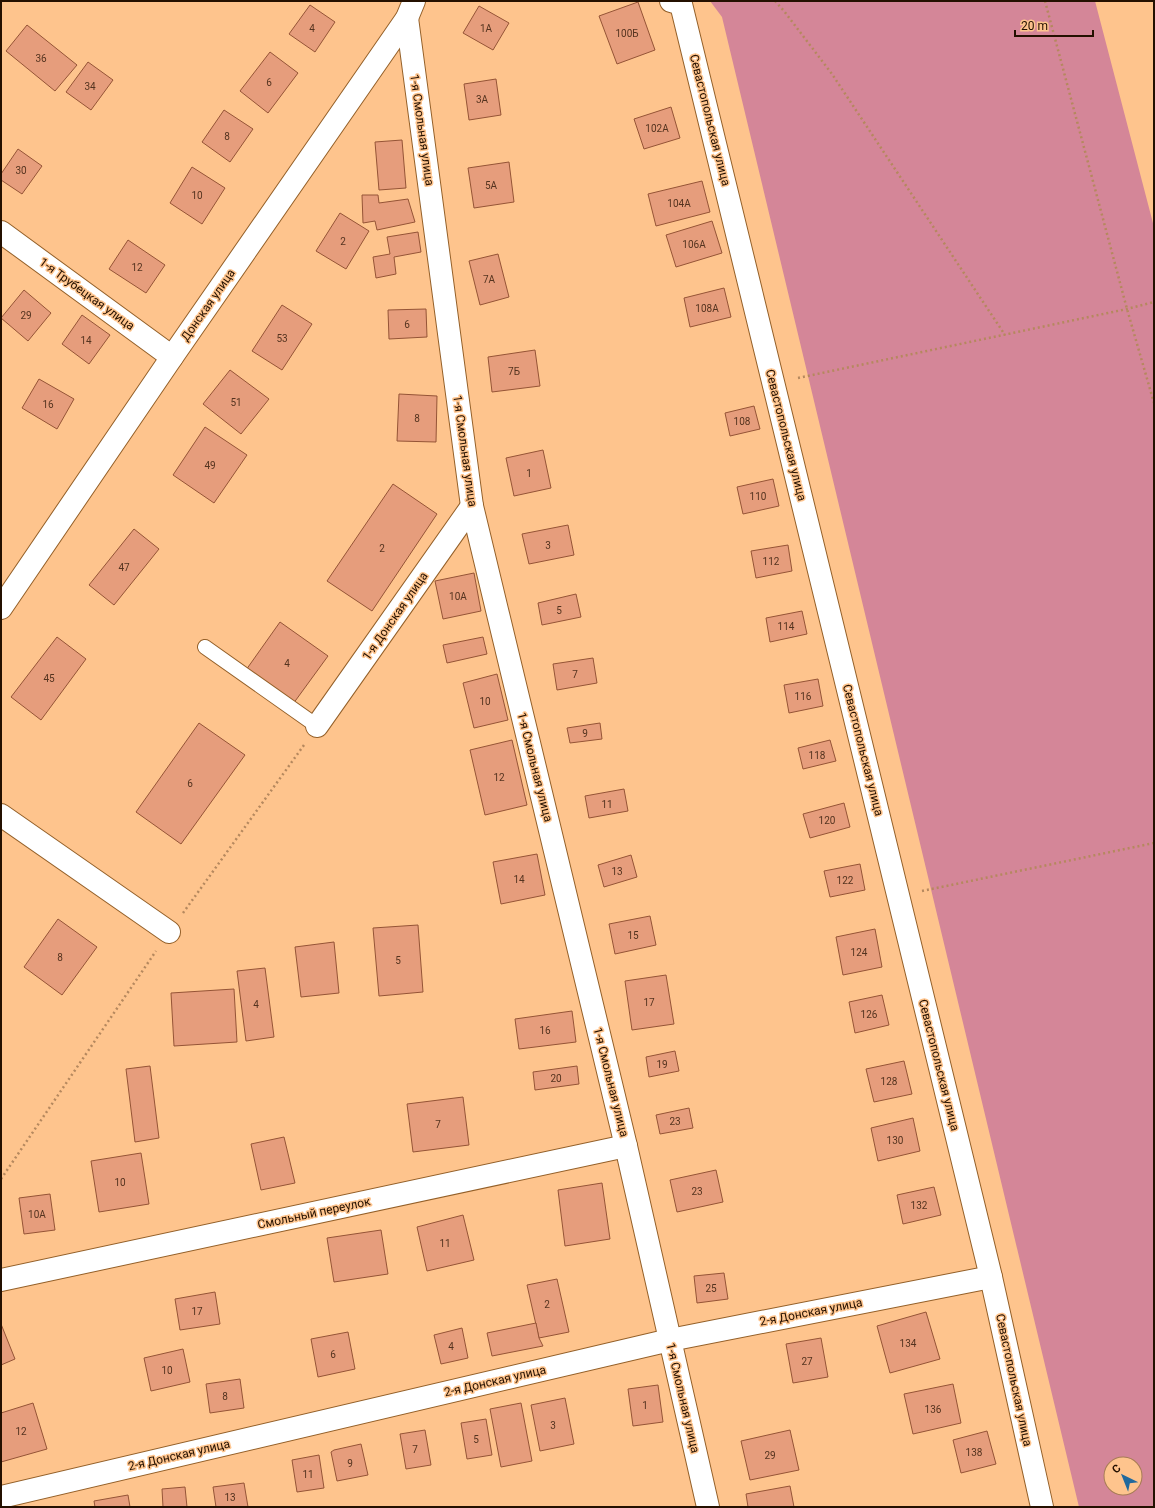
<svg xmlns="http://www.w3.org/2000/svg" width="1155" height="1508" viewBox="0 0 1155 1508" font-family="Roboto,sans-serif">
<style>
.forest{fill:#d48698;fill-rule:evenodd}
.building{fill:#e69d7c;stroke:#955436}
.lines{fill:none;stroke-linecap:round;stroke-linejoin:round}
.service-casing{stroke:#946029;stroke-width:16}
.minor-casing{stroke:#946029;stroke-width:24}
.path{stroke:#b5885e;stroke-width:2.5;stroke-dasharray:2 3;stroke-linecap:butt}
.service{stroke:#fff;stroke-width:14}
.minor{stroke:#fff;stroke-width:22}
.labels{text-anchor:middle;stroke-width:3;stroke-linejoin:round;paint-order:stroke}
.number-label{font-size:10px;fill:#54331f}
.street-label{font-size:12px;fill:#241000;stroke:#fec48d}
</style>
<rect width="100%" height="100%" fill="#fec48d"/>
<!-- forest -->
<path class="forest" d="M710,1H1095L1154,227V1507H1079L722,17ZM1111,1464H1135V1488H1111Z"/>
<!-- building -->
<g class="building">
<path d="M638,2L655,50L617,64L599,16Z"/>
<path d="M310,5L335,22L315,52L289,34Z"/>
<path d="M479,6L509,23L493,50L463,33Z"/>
<path d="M27,25L77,65L55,91L6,51Z"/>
<path d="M270,52L298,73L268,113L240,91Z"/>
<path d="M88,62L113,80L91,110L66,92Z"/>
<path d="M496,79L501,115L469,120L464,84Z"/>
<path d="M671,107L680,138L644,149L634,119Z"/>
<path d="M224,110L253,129L230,162L202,142Z"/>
<path d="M402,140L406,188L379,190L375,142Z"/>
<path d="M18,149L42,166L22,194L1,180V174Z"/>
<path d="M509,162L514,202L474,208L468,168Z"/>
<path d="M192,167L225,188L202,224L170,203Z"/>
<path d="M702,181L710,212L656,226L648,194Z"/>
<path d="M362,195H378L379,203L408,199L415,222L377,230L375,221L363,223Z"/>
<path d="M340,213L369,231L346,269L316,251Z"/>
<path d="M712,221L722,253L676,267L666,235Z"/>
<path d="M418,232L421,252L394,257L396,274L376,278L373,257L390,254L387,237Z"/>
<path d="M128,240L165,265L146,293L109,269Z"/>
<path d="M498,254L509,297L480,305L469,261Z"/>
<path d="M724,288L731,317L690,327L684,298Z"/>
<path d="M24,290L51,313L28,341L1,318Z"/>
<path d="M282,305L312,324L282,370L252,351Z"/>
<path d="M426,309L427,337L389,339L388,310Z"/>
<path d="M82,315L110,335L89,364L62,344Z"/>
<path d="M535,350L540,386L492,392L488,357Z"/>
<path d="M230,370L269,399L241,434L203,404Z"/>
<path d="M39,379L74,399L57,429L22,408Z"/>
<path d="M399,394L437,396L436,442L397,441Z"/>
<path d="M754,406L760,429L730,436L725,413Z"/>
<path d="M205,427L247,455L214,503L173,475Z"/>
<path d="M543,450L551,488L514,496L506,458Z"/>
<path d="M773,479L779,506L743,514L737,487Z"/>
<path d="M393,484L437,514L372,611L327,581Z"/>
<path d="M568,525L574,555L529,564L522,534Z"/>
<path d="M134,529L159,549L114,605L89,585Z"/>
<path d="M788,545L792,571L756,578L751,551Z"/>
<path d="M474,573L481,611L443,619L435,581Z"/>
<path d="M576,594L581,617L542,625L538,603Z"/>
<path d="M802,611L807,634L770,642L766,618Z"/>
<path d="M280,622L328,656L293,704L246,670Z"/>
<path d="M57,637L86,659L41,720L11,697Z"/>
<path d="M483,637L487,654L447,663L443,645Z"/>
<path d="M593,658L597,683L557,690L553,664Z"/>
<path d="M497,674L508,720L474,728L463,683Z"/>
<path d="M818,679L823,706L789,713L784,685Z"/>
<path d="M199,723L245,755L181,844L136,812Z"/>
<path d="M600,723L602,739L570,743L567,728Z"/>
<path d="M512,740L527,805L485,815L470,750Z"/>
<path d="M830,740L836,761L803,769L798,748Z"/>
<path d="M624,789L628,811L589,818L585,796Z"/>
<path d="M844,803L850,827L810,838L803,814Z"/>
<path d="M537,854L545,895L501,904L493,862Z"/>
<path d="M631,855L637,877L604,887L598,865Z"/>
<path d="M860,864L865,890L830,897L824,871Z"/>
<path d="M650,916L656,945L615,954L609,924Z"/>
<path d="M58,919L97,947L62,995L24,967Z"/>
<path d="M418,925L423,992L379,996L373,928Z"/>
<path d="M875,929L882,967L843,975L836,937Z"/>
<path d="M334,942L339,993L301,997L295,947Z"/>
<path d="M265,968L274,1037L246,1041L237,971Z"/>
<path d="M666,975L674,1024L632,1030L625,981Z"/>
<path d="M234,989L237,1042L174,1046L171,993Z"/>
<path d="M882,995L889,1025L855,1033L849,1002Z"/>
<path d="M572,1011L576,1042L519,1049L515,1019Z"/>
<path d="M675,1051L679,1071L649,1077L646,1057Z"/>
<path d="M904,1061L912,1094L874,1102L866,1069Z"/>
<path d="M150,1066L159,1138L135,1142L126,1069Z"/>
<path d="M577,1066L579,1084L535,1090L533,1072Z"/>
<path d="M463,1097L469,1145L413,1152L407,1104Z"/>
<path d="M689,1108L693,1128L660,1134L656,1115Z"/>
<path d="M913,1118L920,1151L878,1161L871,1128Z"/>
<path d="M284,1137L295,1183L261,1190L251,1144Z"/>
<path d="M141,1153L149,1204L99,1212L91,1161Z"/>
<path d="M716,1170L723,1202L677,1212L670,1180Z"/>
<path d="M602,1183L610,1239L565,1246L558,1190Z"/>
<path d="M934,1187L941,1215L903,1224L897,1195Z"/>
<path d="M50,1194L55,1230L24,1234L19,1198Z"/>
<path d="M463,1215L474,1260L427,1271L417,1227Z"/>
<path d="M381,1230L388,1274L334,1282L327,1238Z"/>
<path d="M724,1273L728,1299L697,1303L694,1276Z"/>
<path d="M557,1279L569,1332L539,1338L527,1285Z"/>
<path d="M215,1292L220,1324L180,1330L175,1299Z"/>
<path d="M926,1312L940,1359L890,1373L877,1326Z"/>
<path d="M536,1323L539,1338L543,1346L492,1356L487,1333Z"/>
<path d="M1,1324L15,1359L1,1365Z"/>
<path d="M462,1328L468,1358L441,1364L434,1335Z"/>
<path d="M348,1332L355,1369L318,1377L311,1339Z"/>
<path d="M821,1338L828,1377L793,1383L786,1344Z"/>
<path d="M183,1349L190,1382L151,1391L144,1358Z"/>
<path d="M240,1379L244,1408L210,1413L206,1384Z"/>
<path d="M953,1384L961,1423L913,1434L904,1394Z"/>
<path d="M658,1385L663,1422L633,1426L628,1389Z"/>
<path d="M565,1398L574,1444L540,1451L531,1405Z"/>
<path d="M33,1403L47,1449L1,1462V1413Z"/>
<path d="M521,1403L532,1461L501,1467L490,1409Z"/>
<path d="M486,1419L492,1455L467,1459L461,1423Z"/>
<path d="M425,1430L431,1465L406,1469L400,1434Z"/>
<path d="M790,1430L799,1470L750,1480L741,1441Z"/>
<path d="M987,1431L996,1464L961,1473L953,1440Z"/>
<path d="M361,1444L368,1475L337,1481L331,1452L334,1450Z"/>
<path d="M319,1455L324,1488L297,1492L292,1460Z"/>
<path d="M244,1483L248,1507H216L213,1487Z"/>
<path d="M790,1486L794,1507H748L746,1494Z"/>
<path d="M185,1487L187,1507H163L162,1489Z"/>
<path d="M128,1495L130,1507H95L94,1501Z"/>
</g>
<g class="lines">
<defs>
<path id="service" d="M205,647L317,726"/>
<g id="minor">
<path d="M671,1L681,4L991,1277L1042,1507"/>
<path d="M407,18L472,506L626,1146L708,1507"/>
<path d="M1,232L172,357"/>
<path d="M1,608L172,357L407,18L414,1"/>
<path d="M317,726L472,506"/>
<path d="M1,815L169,932"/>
<path d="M1,1280L626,1146"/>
<path d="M1,1497L670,1340L991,1277"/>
</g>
</defs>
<!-- service casing -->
<use href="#service" class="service-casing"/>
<!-- minor casing -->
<use href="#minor" class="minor-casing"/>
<!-- path -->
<g class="path">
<path d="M775,1L784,11L832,74L1005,335"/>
<path d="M1045,1L1127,309L1154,403"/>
<path d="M798,378L1127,309L1154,302"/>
<path d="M922,891L1154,843"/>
<path d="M183,913L304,745"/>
<path d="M1,1179L156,951"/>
</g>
<!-- service -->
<use href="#service" class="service"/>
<!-- minor -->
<use href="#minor" class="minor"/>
</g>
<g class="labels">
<!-- number labels -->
<g class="number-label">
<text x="312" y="32">4</text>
<text x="486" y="32">1А</text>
<text x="627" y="37">100Б</text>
<text x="41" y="62">36</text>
<text x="269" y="86">6</text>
<text x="90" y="90">34</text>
<text x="482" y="103">3А</text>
<text x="657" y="132">102А</text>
<text x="227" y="140">8</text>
<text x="21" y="174">30</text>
<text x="491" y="189">5А</text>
<text x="197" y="199">10</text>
<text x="679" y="207">104А</text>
<text x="343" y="245">2</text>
<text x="694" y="248">106А</text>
<text x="137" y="271">12</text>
<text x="489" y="283">7А</text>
<text x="707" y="312">108А</text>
<text x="26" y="319">29</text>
<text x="407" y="328">6</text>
<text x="282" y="342">53</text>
<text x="86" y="344">14</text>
<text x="514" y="375">7Б</text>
<text x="236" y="406">51</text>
<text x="48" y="408">16</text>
<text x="417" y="422">8</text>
<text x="742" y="425">108</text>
<text x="210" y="469">49</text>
<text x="529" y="477">1</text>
<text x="758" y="500">110</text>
<text x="548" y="549">3</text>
<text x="382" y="552">2</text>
<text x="771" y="565">112</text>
<text x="124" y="571">47</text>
<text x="458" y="600">10А</text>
<text x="559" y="614">5</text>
<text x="786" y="630">114</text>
<text x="287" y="667">4</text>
<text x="575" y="678">7</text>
<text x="49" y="682">45</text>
<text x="803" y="700">116</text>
<text x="485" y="705">10</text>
<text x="585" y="737">9</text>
<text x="817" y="759">118</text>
<text x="499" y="781">12</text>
<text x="190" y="787">6</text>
<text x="607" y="808">11</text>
<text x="827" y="824">120</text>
<text x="617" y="875">13</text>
<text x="519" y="883">14</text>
<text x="845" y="884">122</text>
<text x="633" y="939">15</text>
<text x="859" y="956">124</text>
<text x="60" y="961">8</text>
<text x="398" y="964">5</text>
<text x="649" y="1006">17</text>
<text x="256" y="1008">4</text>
<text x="869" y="1018">126</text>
<text x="545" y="1034">16</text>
<text x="662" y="1068">19</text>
<text x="556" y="1082">20</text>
<text x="889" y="1085">128</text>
<text x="675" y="1125">23</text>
<text x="438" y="1128">7</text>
<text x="895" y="1144">130</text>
<text x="120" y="1186">10</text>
<text x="697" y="1195">23</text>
<text x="919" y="1209">132</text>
<text x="37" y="1218">10А</text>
<text x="445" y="1247">11</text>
<text x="711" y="1292">25</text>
<text x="547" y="1308">2</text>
<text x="197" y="1315">17</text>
<text x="908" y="1347">134</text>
<text x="451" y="1350">4</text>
<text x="333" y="1358">6</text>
<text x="807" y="1365">27</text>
<text x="167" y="1374">10</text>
<text x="225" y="1400">8</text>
<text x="645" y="1409">1</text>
<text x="933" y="1413">136</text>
<text x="553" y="1429">3</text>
<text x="21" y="1435">12</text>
<text x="476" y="1443">5</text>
<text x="415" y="1453">7</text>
<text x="974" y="1456">138</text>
<text x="770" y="1459">29</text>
<text x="350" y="1467">9</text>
<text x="308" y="1478">11</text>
<text x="230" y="1501">13</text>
</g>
<!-- street labels -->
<g class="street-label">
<text transform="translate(710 120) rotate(76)" y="4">Севастопольская улица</text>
<text transform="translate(422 130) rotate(82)" y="4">1-я Смольная улица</text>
<text transform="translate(87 294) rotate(36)" y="4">1-я Трубецкая улица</text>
<text transform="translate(208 305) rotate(-55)" y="4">Донская улица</text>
<text transform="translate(786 435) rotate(76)" y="4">Севастопольская улица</text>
<text transform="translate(465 451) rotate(82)" y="4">1-я Смольная улица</text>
<text transform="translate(395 616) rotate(-55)" y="4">1-я Донская улица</text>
<text transform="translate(863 750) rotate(76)" y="4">Севастопольская улица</text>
<text transform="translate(535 767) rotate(76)" y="4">1-я Смольная улица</text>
<text transform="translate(939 1065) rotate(76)" y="4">Севастопольская улица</text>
<text transform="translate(611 1082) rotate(76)" y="4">1-я Смольная улица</text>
<text transform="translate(314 1213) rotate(-12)" y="4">Смольный переулок</text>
<text transform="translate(811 1312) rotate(-11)" y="4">2-я Донская улица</text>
<text transform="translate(1014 1380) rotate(78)" y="4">Севастопольская улица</text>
<text transform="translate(495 1381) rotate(-13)" y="4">2-я Донская улица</text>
<text transform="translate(683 1398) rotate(77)" y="4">1-я Смольная улица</text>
<text transform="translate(179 1455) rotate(-13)" y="4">2-я Донская улица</text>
</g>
</g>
<!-- border -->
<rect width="1155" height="1508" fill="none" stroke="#241000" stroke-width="4"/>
<!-- north arrow -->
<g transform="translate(1123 1476) rotate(317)"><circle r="19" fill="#fec48d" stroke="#a77c55"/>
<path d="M0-3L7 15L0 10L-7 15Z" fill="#21699d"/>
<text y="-6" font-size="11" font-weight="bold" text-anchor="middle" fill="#241000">С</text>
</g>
<!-- scale -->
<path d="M1015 30v6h78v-6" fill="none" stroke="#241000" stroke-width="2"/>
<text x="1021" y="30" font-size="12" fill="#241000" stroke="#fec48d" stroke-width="3" paint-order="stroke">20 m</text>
</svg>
